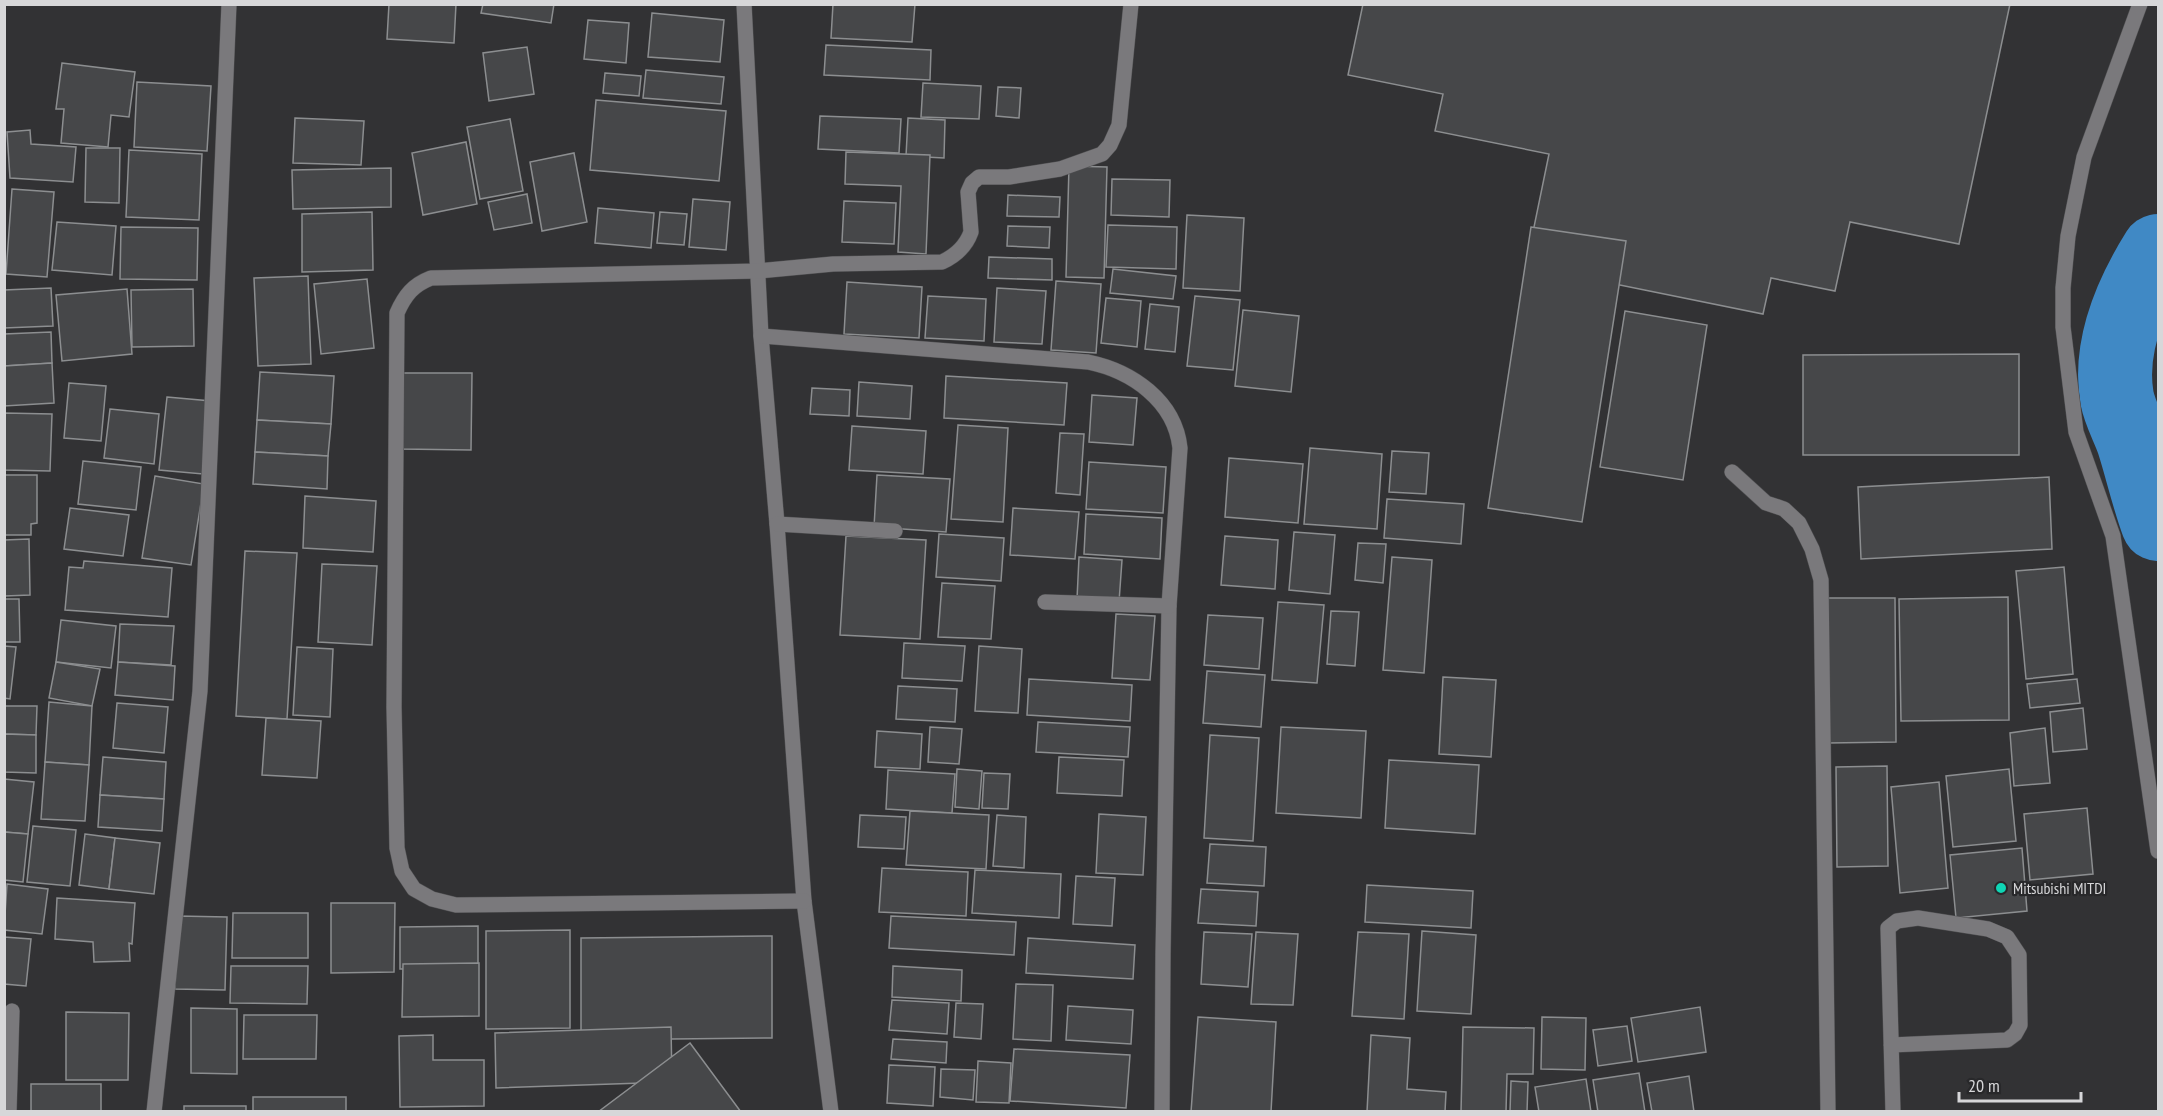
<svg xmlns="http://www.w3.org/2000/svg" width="2163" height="1116" viewBox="0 0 2163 1116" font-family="'PT Sans Narrow',sans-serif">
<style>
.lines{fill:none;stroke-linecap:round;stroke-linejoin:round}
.river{stroke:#4089c5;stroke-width:74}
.building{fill:#464749;stroke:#8c8e90;stroke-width:1.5}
.service-casing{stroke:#4f4f51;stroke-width:16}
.minor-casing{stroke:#4f4f51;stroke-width:16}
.service{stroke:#7a797c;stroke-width:15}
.minor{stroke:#7a797c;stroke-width:15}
.poi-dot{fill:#0fd5b4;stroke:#28282a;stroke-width:2}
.labels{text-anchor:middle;stroke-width:4.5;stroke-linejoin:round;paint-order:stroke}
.poi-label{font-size:16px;fill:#d7d7d9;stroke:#28282a;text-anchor:start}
</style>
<rect width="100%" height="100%" fill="#323234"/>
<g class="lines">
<!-- river -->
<path class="river" d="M2158,251C2131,294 2108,346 2117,398C2120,413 2128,427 2133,441C2142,469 2148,497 2158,524"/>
</g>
<!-- building -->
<g class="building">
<path d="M389,4H456L454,43L387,39Z"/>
<path d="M483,4H554L551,23L481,13Z"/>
<path d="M833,4H915L912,42L831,38Z"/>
<path d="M1363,4H2010L1959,244L1850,222L1835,291L1771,278L1763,314L1526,266L1549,154L1435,131L1443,94L1348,75Z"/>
<path d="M652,13L724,20L720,62L648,57Z"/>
<path d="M588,20L629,23L626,63L584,59Z"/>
<path d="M826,45L931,50L930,80L824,75Z"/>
<path d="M527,47L534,94L489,101L483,53Z"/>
<path d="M62,63L135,72L129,117L111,115L108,147L61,143L64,109H56Z"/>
<path d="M646,70L724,77L721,104L643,98Z"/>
<path d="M605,73L641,76L639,96L603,93Z"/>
<path d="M137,82L211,86L207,151L134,147Z"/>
<path d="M923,83L981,86L979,119L921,117Z"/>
<path d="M998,87L1021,88L1019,118L996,116Z"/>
<path d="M596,100L726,111L719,181L590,170Z"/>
<path d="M820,116L901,119L899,153L818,149Z"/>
<path d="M295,118L364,121L361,165L293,163Z"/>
<path d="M908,118L945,120L944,158L906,156Z"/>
<path d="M510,119L523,191L480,199L467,127Z"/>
<path d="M30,130L31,144L76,147L73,182L10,178L7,132Z"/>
<path d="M466,142L477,204L423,215L412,153Z"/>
<path d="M86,148H120L119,203L85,202Z"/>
<path d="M129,150L202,154L199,220L126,217Z"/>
<path d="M846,152L930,155L926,254L898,252L901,186L845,184Z"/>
<path d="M574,153L587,222L542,231L530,162Z"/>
<path d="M1069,166L1107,167L1104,278L1066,277Z"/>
<path d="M391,168V207L293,209L292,170Z"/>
<path d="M1112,179L1170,180L1169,217L1111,215Z"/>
<path d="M12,189L54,192L47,277L6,274Z"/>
<path d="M527,194L532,223L494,230L488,202Z"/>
<path d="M1008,195L1060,197L1059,217L1007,216Z"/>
<path d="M693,199L730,202L726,250L689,247Z"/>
<path d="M844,201L896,203L894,244L842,242Z"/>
<path d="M598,208L654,213L651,248L595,243Z"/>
<path d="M372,212L373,270L302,272V214Z"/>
<path d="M660,212L687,214L684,245L657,243Z"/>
<path d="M1187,215L1244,218L1240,291L1183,288Z"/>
<path d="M57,222L116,226L112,275L52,270Z"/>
<path d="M1108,225L1177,227L1176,269L1106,267Z"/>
<path d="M1008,226L1050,227L1049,248L1007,246Z"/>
<path d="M121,227L198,228L197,280L120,279Z"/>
<path d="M1531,227L1626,241L1582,522L1488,508Z"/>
<path d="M989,257L1052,259V280L988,278Z"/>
<path d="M1113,269L1176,276L1173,299L1110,293Z"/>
<path d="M308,276L311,364L258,366L254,278Z"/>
<path d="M367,279L374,348L321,354L314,284Z"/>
<path d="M1056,281L1101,284L1096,353L1051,350Z"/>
<path d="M847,282L922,287L919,338L844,334Z"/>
<path d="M51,288L53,326L4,328V290Z"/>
<path d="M997,288L1046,291L1042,344L994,342Z"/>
<path d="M127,289L132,354L62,361L56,295Z"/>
<path d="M193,289L194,346L132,347L131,290Z"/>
<path d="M928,296L986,299L984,341L925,338Z"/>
<path d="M1195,296L1240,300L1233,370L1187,366Z"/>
<path d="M1106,298L1141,301L1137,347L1101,343Z"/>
<path d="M1150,304L1179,307L1175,352L1145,349Z"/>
<path d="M1243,310L1299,316L1291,392L1235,386Z"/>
<path d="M1625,311L1707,325L1683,480L1600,467Z"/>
<path d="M51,332L52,363L4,366V334Z"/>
<path d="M2019,354V455H1803V355Z"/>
<path d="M52,363L54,403L4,406V366Z"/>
<path d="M260,372L334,376L331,424L257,420Z"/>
<path d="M401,373H472L471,450L401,449Z"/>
<path d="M946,376L1067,383L1064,425L944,418Z"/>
<path d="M859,382L912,386L910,419L857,416Z"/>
<path d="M69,383L106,386L101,441L64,438Z"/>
<path d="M812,388L850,390L849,416L810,414Z"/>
<path d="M1092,395L1137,398L1133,445L1089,442Z"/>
<path d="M167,397L211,401L203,474L159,470Z"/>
<path d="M110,409L159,414L154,464L104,458Z"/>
<path d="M4,413L52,414L50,471L4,470Z"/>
<path d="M257,420L331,424L328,456L255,452Z"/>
<path d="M958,425L1008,428L1003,522L951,519Z"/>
<path d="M852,426L926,431L923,474L849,470Z"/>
<path d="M1060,433L1084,434L1080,495L1056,493Z"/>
<path d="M1310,448L1382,454L1377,529L1304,524Z"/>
<path d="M1392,451L1429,453L1426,494L1389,492Z"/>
<path d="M255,452L328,456L327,489L253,484Z"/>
<path d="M1229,458L1303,464L1298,523L1225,517Z"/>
<path d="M83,461L141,467L136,510L78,504Z"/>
<path d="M1089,462L1166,467L1163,513L1086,509Z"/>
<path d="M4,475H37V523L31,524V535H4Z"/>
<path d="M877,475L950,479L946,532L874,527Z"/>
<path d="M155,476L204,484L191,565L142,558Z"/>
<path d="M2049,477L2052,549L1861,559L1858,487Z"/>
<path d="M305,496L376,501L373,552L303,548Z"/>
<path d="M1387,499L1464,504L1461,544L1384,538Z"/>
<path d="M70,508L129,515L123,556L64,549Z"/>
<path d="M1013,508L1079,512L1075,559L1010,555Z"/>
<path d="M1086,514L1162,518L1160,559L1084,554Z"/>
<path d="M1294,532L1335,535L1330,594L1289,590Z"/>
<path d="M939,534L1004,538L1001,581L936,577Z"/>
<path d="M846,536L926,540L920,639L840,635Z"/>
<path d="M1225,536L1278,540L1275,589L1221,585Z"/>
<path d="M29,539L30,595L5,596L4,540Z"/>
<path d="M1358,543L1386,544L1383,583L1355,580Z"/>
<path d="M245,551L297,553L287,719L236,716Z"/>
<path d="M1079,557L1122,560L1119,602L1077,599Z"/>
<path d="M1392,557L1432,560L1424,673L1383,670Z"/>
<path d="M84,561L172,568L168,617L65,610L69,567L83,568Z"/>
<path d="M322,564L377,566L372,645L318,642Z"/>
<path d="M2064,567L2073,674L2026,679L2016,571Z"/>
<path d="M942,583L995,586L991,639L938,637Z"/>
<path d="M2008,597L2009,720L1901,721L1899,599Z"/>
<path d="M1828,598H1895L1896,742L1828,743Z"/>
<path d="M4,599H19L20,642H4Z"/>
<path d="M1278,602L1324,605L1317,683L1272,680Z"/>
<path d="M1331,611L1359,612L1355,666L1327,664Z"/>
<path d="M1116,614L1155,616L1150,680L1112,678Z"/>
<path d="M1208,615L1263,618L1259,669L1204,665Z"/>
<path d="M61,620L116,626L111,668L56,662Z"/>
<path d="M120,624L174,626L171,665L118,662Z"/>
<path d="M904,643L965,646L962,681L902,678Z"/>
<path d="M4,646L16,647L10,699L4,698Z"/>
<path d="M979,646L1022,649L1018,713L975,711Z"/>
<path d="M297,647L333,649L330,717L293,715Z"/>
<path d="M56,662L100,669L92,706L49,698Z"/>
<path d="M118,662L175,666L173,700L115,695Z"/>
<path d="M1207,671L1265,675L1261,727L1203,723Z"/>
<path d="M1443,677L1496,680L1491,757L1439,754Z"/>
<path d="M1029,679L1132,685L1130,721L1027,715Z"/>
<path d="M2077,679L2080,703L2030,708L2027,684Z"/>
<path d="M898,686L957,689L955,722L896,719Z"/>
<path d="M49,702L92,706L89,765L45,762Z"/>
<path d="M117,703L168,707L164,753L113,748Z"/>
<path d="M4,706H37L36,735L4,734Z"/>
<path d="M2083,708L2087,749L2053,752L2050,712Z"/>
<path d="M266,718L321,721L317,778L262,775Z"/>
<path d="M1038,722L1130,727L1128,757L1036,752Z"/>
<path d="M930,727L962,729L959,764L928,762Z"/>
<path d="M1281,727L1366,731L1361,818L1276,813Z"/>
<path d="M2045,728L2050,783L2014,786L2010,733Z"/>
<path d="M877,731L922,734L920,769L875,767Z"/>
<path d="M4,734L36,735V773L4,772Z"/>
<path d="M1210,735L1259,738L1253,841L1204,838Z"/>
<path d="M103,757L166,762L164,799L100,795Z"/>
<path d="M1059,757L1124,760L1122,796L1057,793Z"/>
<path d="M1389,760L1479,765L1475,834L1385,828Z"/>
<path d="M45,762L89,765L85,821L41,819Z"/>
<path d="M1887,766L1888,866L1837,867L1836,767Z"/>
<path d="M957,769L982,771L979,809L955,807Z"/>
<path d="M2009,769L2016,841L1953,847L1946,776Z"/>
<path d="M888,770L955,774L952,813L886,809Z"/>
<path d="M984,773L1010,774L1008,809L982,808Z"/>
<path d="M4,779L34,782L28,834L4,832Z"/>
<path d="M1939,782L1948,888L1900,893L1891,787Z"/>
<path d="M100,795L164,799L162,831L98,827Z"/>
<path d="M2087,808L2093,874L2030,880L2024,814Z"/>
<path d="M910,811L989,815L986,869L906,865Z"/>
<path d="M1099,814L1146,817L1143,875L1096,873Z"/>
<path d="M860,815L906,817L904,849L858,847Z"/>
<path d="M997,815L1026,817L1024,868L993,866Z"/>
<path d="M33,826L76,830L70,886L27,882Z"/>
<path d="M4,832L28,834L23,882L4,880Z"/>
<path d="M85,834L115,838L109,889L79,885Z"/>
<path d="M115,838L160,843L154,894L109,889Z"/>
<path d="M1210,844L1266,847L1264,886L1207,883Z"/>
<path d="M2022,848L2027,911L1956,918L1950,855Z"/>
<path d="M882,868L968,872L966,916L879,912Z"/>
<path d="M975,870L1061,874L1059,918L972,913Z"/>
<path d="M1076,876L1115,878L1112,926L1073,924Z"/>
<path d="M7,884L48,889L42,934L4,930Z"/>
<path d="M1367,885L1473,891L1471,928L1365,922Z"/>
<path d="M1201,889L1258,892L1256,926L1198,923Z"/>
<path d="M57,898L135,903L132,944L129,943L130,961L94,962L93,942L55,939Z"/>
<path d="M331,903H395L394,972L331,973Z"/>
<path d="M233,913H308V958H232Z"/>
<path d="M178,916L227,917L225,990L175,989Z"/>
<path d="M891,916L1016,922L1014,955L889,948Z"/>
<path d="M478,926V969H400V927Z"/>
<path d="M570,930V1028L486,1029V931Z"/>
<path d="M1422,931L1476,935L1471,1014L1417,1011Z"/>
<path d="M1204,932L1252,934L1248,987L1201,984Z"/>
<path d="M1256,932L1298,934L1293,1005L1251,1004Z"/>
<path d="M1358,932L1409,934L1404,1019L1352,1016Z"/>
<path d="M772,936V1038L581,1040V938Z"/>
<path d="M4,937L31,939L26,986L4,984Z"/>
<path d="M1028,938L1135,945L1133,979L1026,973Z"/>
<path d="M479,963V1016L402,1017L403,964Z"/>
<path d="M231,966H308L307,1004L230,1003Z"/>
<path d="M893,966L962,970L961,1001L892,997Z"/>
<path d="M1016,984L1053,985L1051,1041L1013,1039Z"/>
<path d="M892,1000L949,1003L947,1034L889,1030Z"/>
<path d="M956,1003L983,1004L981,1039L954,1037Z"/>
<path d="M1068,1006L1133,1010L1131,1044L1066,1040Z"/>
<path d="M1700,1007L1706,1052L1638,1062L1631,1018Z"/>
<path d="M191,1008L237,1009V1074L191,1073Z"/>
<path d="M66,1012L129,1013L128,1080H66Z"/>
<path d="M244,1015H317L316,1059H243Z"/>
<path d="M1198,1017L1276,1022L1271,1112H1191Z"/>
<path d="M1542,1017L1586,1018L1585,1070L1541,1069Z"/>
<path d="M1627,1026L1632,1061L1598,1066L1593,1030Z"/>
<path d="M671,1027L672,1082L496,1088L495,1033Z"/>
<path d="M1463,1027L1534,1028L1533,1074H1507L1506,1112H1461Z"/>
<path d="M433,1035V1060H484V1106L400,1107L399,1036Z"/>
<path d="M1371,1035L1410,1038L1407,1089L1446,1092L1445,1112H1367Z"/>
<path d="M893,1039L947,1042L946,1063L891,1059Z"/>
<path d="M690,1043L741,1112H598Z"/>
<path d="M1014,1049L1130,1055L1126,1108L1010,1101Z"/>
<path d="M978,1061L1011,1063L1009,1103L976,1102Z"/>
<path d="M889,1065L935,1067L933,1106L887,1103Z"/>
<path d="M941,1069L975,1070L973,1100L940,1097Z"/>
<path d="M1639,1073L1645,1112H1598L1593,1080Z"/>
<path d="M1689,1076L1694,1112H1652L1647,1083Z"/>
<path d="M1586,1079L1591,1112H1539L1535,1087Z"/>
<path d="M1511,1081L1528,1082L1527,1112H1510Z"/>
<rect x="31" y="1084" width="70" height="28"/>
<rect x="253" y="1097" width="93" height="15"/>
<rect x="184" y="1106" width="62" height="6"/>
</g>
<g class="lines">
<defs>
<g id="service">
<path d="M2140,4L2084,157L2068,236L2063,288V327L2076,432L2113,536L2158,851"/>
<path d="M1732,472L1766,503L1784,509L1799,523L1812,549L1821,580L1828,1112"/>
<path d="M1891,1045L2007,1040L2015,1034L2020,1025L2019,955L2007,937L1988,929L1918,918L1897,921L1888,928L1893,1112"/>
</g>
<g id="minor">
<path d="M744,4L761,336L777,524L804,901L831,1112"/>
<path d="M761,336L1088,362C1132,371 1175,401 1180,448L1169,606L1163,955L1162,1112"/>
<path d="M777,524L895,531"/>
<path d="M1045,602L1169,606"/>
<path d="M804,901L456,905L432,899L414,889L402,871L397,848L394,707L397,313C405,295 413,285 431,278L758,271L833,264L942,262C955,256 966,246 971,232L968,192L972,183L979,177H1009L1060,169L1102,154L1110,145L1119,125L1131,4"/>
<path d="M9,1112L12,1011"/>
<path d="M154,1112L200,691L229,4"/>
</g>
</defs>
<!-- service casing -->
<use href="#service" class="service-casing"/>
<!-- minor casing -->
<use href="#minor" class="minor-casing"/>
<!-- service -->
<use href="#service" class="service"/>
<!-- minor -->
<use href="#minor" class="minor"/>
</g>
<!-- markers -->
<circle class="poi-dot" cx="2001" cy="888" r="6"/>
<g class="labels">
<!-- poi labels -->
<g class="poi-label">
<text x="2013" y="894">Mitsubishi MITDI</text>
</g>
</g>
<!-- border -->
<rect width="2163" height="1116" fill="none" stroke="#d7d7d9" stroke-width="12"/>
<!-- scale -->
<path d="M1959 1092v9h122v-9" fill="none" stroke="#d7d7d9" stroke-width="3"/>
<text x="1968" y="1092" font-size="18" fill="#d7d7d9" stroke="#28282a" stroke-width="4.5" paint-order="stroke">20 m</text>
</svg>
